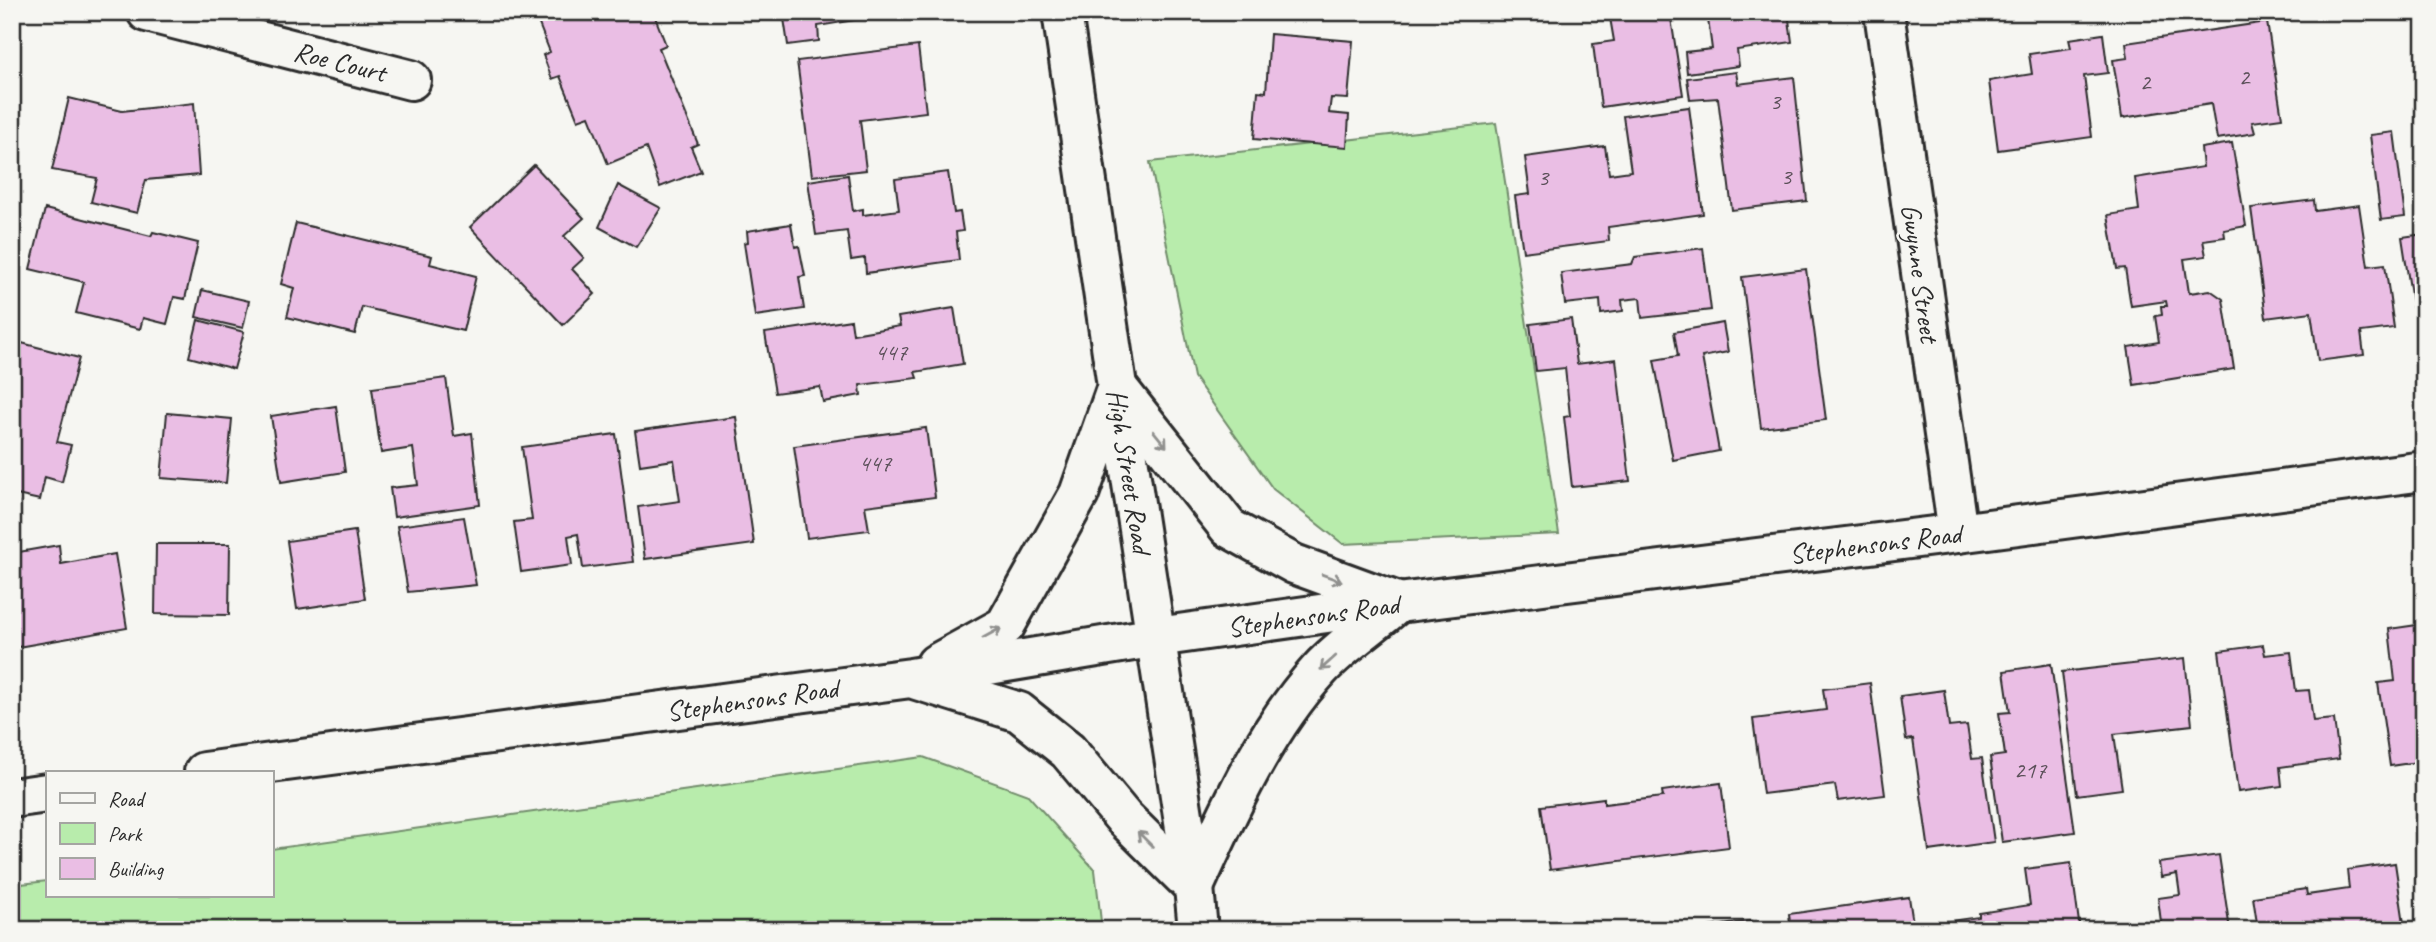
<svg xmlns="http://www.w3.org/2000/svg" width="2436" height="942" viewBox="0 0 2436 942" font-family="Caveat,sans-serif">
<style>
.green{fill:#b8ecac;stroke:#728c6c;stroke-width:2}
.building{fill:#eabee4;stroke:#2b2b2b;stroke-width:2}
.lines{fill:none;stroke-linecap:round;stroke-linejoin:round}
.minor-casing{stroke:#2b2b2b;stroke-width:44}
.primary-casing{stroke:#2b2b2b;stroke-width:44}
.minor{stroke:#f6f6f2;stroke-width:38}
.primary{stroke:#f6f6f2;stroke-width:38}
.oneway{stroke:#90908e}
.labels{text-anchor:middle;stroke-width:5;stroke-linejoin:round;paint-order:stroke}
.number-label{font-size:24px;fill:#5b5059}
.street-label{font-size:28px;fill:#2b2b2b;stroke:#f6f6f2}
</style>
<rect width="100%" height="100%" fill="#f6f6f2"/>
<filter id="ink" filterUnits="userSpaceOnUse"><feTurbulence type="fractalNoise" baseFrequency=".0143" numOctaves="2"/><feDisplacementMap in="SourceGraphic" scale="14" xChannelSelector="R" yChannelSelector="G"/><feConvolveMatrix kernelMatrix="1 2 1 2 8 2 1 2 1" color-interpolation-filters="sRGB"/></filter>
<g filter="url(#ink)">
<!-- green -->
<g class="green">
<path d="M1496,123L1559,534L1343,544L1273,489L1194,377L1150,162Z"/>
<path d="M923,757L1028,795L1095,870L1102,930H12V885L47,881V895H271V849Z"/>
</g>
<!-- building -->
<g class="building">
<path d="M553,12H653L666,45L659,48L698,144L691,147L701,171L660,187L646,148L608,164L589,116L578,120L560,76L552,79L543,55L550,52L537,19Z"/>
<path d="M783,12H903L818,26L819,41L788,45Z"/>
<path d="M1241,12H1271L1242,17Z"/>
<path d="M1609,12H1670L1683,95L1601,107L1593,44L1614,41Z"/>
<path d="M1707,12H1788L1792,42L1737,50L1739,66L1687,73L1685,52L1712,49Z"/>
<path d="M2267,22L2282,118L2252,122L2255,133L2217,139L2211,104L2122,118L2113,60L2128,58L2126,43Z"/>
<path d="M1270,34L1353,41L1348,99L1331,98L1329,113L1349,115L1347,147L1254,139L1258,91L1266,92Z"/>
<path d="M2103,34L2108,73L2084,76L2092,137L1998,150L1989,81L2032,74L2029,54L2071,48L2069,39Z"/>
<path d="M918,46L926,112L860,120L866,170L812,176L797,61Z"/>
<path d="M1736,72L1738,84L1794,77L1807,201L1732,210L1718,98L1690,100L1687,78Z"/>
<path d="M69,98L122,111L194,103L199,175L146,180L137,213L91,202L97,178L52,170Z"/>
<path d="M1689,107L1703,214L1608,227L1609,241L1523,252L1515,196L1530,194L1525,157L1605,146L1609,174L1631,171L1623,116Z"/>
<path d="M2394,132L2405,217L2381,220L2370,135Z"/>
<path d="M2232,143L2246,226L2224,230L2225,237L2203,240L2206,256L2184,259L2189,293L2210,290L2223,299L2234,369L2134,385L2128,347L2159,342L2155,316L2162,315L2161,306H2167L2166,301L2131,306L2125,268L2117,269L2108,215L2139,210L2135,178L2203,167L2201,148Z"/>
<path d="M534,165L584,218L564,236L584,258L572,269L595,294L563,325L470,227Z"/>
<path d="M948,172L954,213L960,212L963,231L956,232L959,260L866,273L865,258L851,260L847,231L816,235L808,181L848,175L853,211L863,209V215L899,210L895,179Z"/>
<path d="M618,185L661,208L636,247L599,227Z"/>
<path d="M2314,200L2315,211L2359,205L2368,266L2385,264L2394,328L2361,332L2364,355L2318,361L2311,312L2266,318L2251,208Z"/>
<path d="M45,209L151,236L153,232L198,243L185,299L174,297L167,324L143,318L140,329L76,313L84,282L30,269Z"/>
<path d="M296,223L432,256L430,264L476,276L463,331L362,307L355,334L287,317L294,288L281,284Z"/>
<path d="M791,224L795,247L799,246L805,276L799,277L804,309L755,316L744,243L748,242L747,231Z"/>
<path d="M2424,234V333L2417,334L2402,237Z"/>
<path d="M1703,248L1711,310L1642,318L1640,298L1622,300L1623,311L1601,314L1600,300L1565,304L1561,273L1632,264L1635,257Z"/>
<path d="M1806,269L1826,420L1761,428L1742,277Z"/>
<path d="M202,290L249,301L243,328L196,317Z"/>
<path d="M954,308L963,364L915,372L917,378L860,385L861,395L823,402L820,387L775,393L765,333L851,320L853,334L900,326L898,317Z"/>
<path d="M1571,319L1577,364L1616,359L1630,481L1572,487L1564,417L1570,416L1565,368L1536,371L1530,324Z"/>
<path d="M198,320L244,332L234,369L189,357Z"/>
<path d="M1723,323L1728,352L1702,357L1719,451L1673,460L1654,360L1678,356L1674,332Z"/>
<path d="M14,341L79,358L57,442L71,445L62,482L45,477L40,500L12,494V350Z"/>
<path d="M446,378L454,436L472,433L480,505L394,517L390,488L418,485L413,448L381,453L372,388Z"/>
<path d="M336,406L345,472L281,482L271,416Z"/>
<path d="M167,413L232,419L226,483L161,478Z"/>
<path d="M736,417L754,544L645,559L638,507L680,501L674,460L640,465L635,431Z"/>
<path d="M926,428L935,497L865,506L869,530L807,538L794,446Z"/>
<path d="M616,434L633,562L583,568L578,534L568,536L572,565L521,572L514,522L532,520L522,447Z"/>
<path d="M12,501L18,503L12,526Z"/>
<path d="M464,517L476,585L408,592L397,526Z"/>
<path d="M355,531L365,599L297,609L287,541Z"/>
<path d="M156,544H230L229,615L155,614Z"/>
<path d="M59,545L61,564L115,554L127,628L12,648V570L16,569L13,553Z"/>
<path d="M2424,624V761L2390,766L2378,683L2395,681L2389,629Z"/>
<path d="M2263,645L2265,655L2291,652L2296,691L2309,690L2313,721L2334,719L2339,759L2280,767L2282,786L2238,792L2219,651Z"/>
<path d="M2185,658L2192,725L2114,734L2122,789L2077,795L2062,672Z"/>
<path d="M2051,664L2075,832L2002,842L1990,757L2005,755L1999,713L2010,712L2004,671Z"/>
<path d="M1870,683L1885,795L1838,801L1835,785L1763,794L1753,719L1826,710L1823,689Z"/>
<path d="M1944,690L1949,727L1967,725L1972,759L1982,758L1994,842L1929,851L1913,739L1906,740L1900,696Z"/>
<path d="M1721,783L1729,847L1550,870L1541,806L1604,798V804L1663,797L1662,791Z"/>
<path d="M2219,855L2230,930H2162L2158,898L2180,895L2177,874L2161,877L2159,863Z"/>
<path d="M2071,863L2080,930H1944L1943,922L1979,917V913L2030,905L2025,869Z"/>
<path d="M2395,863L2405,930H2258L2253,897L2306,889L2307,895L2349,889L2347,870Z"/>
<path d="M1909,897L1914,930H1791L1789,914Z"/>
<path d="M1751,921L1752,930H1687Z"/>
</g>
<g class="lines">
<defs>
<g id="minor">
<path d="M147,12L411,80"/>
<path d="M1884,12L1958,533"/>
</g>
<g id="primary">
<path d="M1062,12L1117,386L1194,887L1198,930"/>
<path d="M1118,388L1229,528L1294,564L1395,601"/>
<path d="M936,664L1005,626L1079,494L1115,392"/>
<path d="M917,680L1019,712L1068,751L1123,817L1194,887"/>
<path d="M204,772L911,678L1157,637L1398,603L1958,533L2424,471"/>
<path d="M12,798L47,793"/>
<path d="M1194,887C1229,810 1263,732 1320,669C1342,645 1374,624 1398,603"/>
</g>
</defs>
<!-- minor casing -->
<use href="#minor" class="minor-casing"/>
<!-- primary casing -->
<use href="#primary" class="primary-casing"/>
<!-- minor -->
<use href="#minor" class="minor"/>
<!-- primary -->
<use href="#primary" class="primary"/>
</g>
<!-- one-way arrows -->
<defs><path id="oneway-shaft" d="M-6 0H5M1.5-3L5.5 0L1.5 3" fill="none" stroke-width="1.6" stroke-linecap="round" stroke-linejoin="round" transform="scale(1.75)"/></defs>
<g class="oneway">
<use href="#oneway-shaft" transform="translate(1160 439) rotate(51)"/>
<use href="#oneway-shaft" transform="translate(1332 578) rotate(20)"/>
<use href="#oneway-shaft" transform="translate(992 633) rotate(-29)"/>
<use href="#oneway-shaft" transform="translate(1328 663) rotate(138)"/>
<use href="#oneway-shaft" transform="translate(1145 839) rotate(-135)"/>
</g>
</g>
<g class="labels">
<!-- number labels -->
<g class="number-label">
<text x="2244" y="85">2</text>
<text x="2145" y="90">2</text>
<text x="1775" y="109">3</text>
<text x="1786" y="184">3</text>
<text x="1543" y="185">3</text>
<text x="891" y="360">447</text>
<text x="875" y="471">447</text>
<text x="2030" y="778">217</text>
</g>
<!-- street labels -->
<g class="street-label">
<text transform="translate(340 61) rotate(14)" y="10">Roe Court</text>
<text transform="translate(1921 273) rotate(82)" y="10">Gwynne Street</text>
<text transform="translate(1130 471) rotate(81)" y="10">High Street Road</text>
<text transform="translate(1875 543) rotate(-7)" y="10">Stephensons Road</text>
<text transform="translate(1313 615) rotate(-8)" y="10">Stephensons Road</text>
<text transform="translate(752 699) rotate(-8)" y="10">Stephensons Road</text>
</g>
</g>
<!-- margin -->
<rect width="2436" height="942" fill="none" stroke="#f6f6f2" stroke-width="42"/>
<rect x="21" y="21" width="2394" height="900" fill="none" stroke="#2b2b2b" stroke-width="2.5" filter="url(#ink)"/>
<!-- legend -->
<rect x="46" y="771" width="228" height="126" fill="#f6f6f2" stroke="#a5a5a2" stroke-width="2"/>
<rect x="60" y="793" width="35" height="10" fill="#f6f6f2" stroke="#a5a5a2" stroke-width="2"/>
<text x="108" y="806" font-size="21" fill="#2b2b2b">Road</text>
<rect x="60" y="823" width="35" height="21" fill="#b8ecac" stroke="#a5a5a2" stroke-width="2"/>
<text x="108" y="841" font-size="21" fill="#2b2b2b">Park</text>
<rect x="60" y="858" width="35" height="21" fill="#eabee4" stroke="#a5a5a2" stroke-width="2"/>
<text x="108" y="876" font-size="21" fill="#2b2b2b">Building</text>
</svg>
